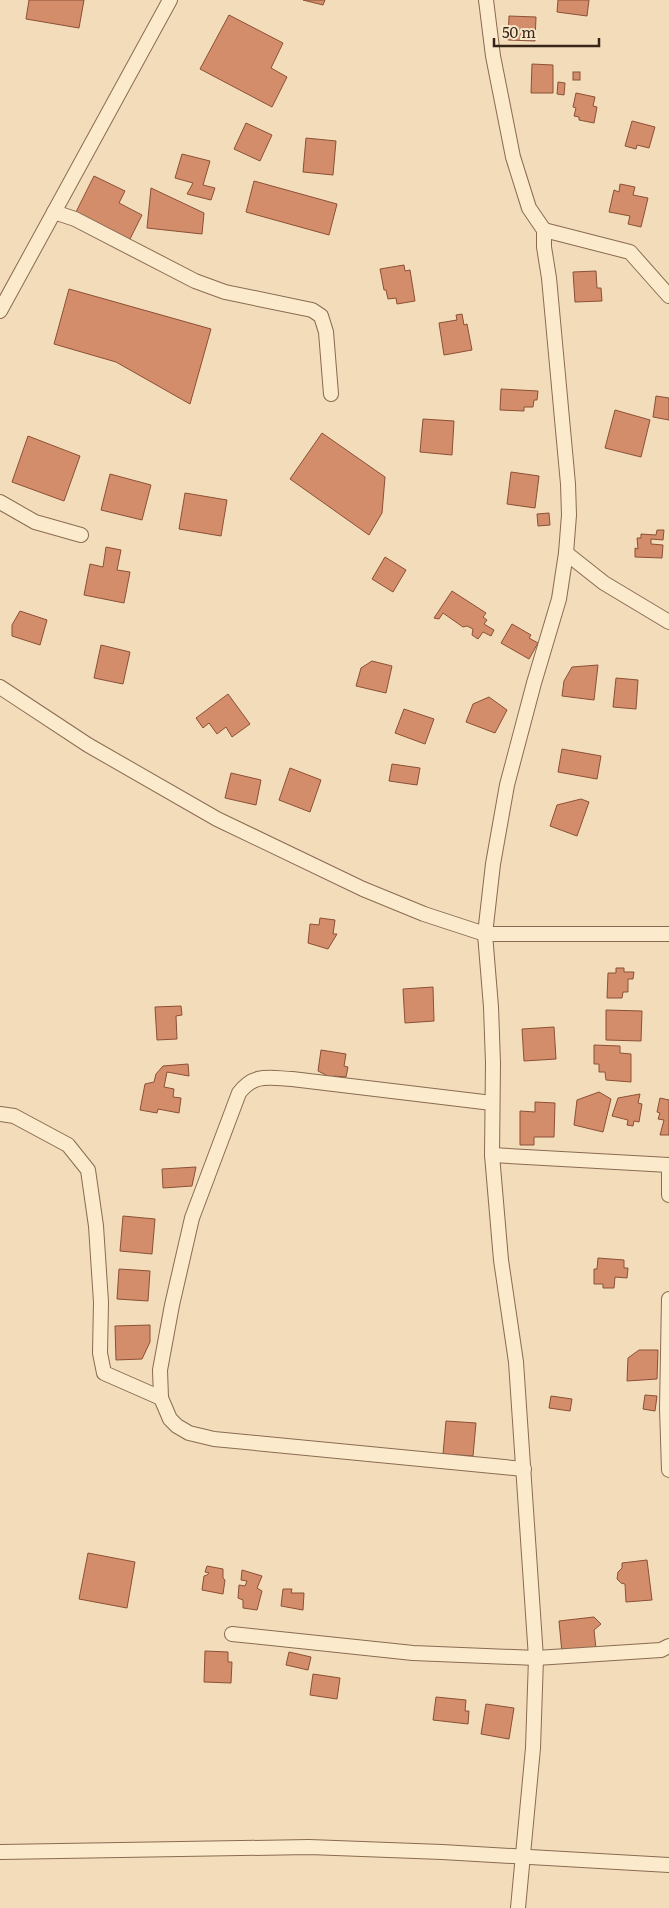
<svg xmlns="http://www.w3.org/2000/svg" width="669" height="1908" viewBox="0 0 669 1908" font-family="Literata,serif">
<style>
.building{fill:#d48d6b;stroke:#8b5036}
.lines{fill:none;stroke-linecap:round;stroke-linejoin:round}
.minor-casing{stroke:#8a6b52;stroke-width:16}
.minor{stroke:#fceacd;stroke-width:14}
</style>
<rect width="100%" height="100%" fill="#f2dcb9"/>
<!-- building -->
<g class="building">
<path d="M29,0H84L79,28L26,19Z"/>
<path d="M303,0H325L323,5Z"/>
<path d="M558,0H589L587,16L557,12Z"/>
<path d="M229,15L283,43L271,68L287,77L272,107L200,69Z"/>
<path d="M509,16L536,17L535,41L508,40Z"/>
<path d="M532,64L553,65V93H531Z"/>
<rect x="573" y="72" width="7" height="8"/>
<path d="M558,82L565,83L564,95L557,94Z"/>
<path d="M576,93L595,97L593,106L597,107L594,123L579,120V117L574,116L576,108L573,107Z"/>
<path d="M632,121L655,127L649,148L637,145L636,149L625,146Z"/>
<path d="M246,123L272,135L260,161L234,149Z"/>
<path d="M306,138L336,141L333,175L303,172Z"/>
<path d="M182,154L210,161L203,185L215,188L211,200L187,194L193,183L175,178Z"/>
<path d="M94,176L125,191L119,203L142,215L129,241L75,214Z"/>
<path d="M254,181L337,204L329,235L246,212Z"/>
<path d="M620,184L635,187L633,195L648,198L641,227L628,224L630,216L609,212L614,190L619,192Z"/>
<path d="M151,188L204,213L202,234L147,228Z"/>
<path d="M404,265L405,271L410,270L415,301L397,304L396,298L388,299L386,290H384L380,269Z"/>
<path d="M596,271L597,288H601L602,301L575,302L573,272Z"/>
<path d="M69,289L211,329L190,404L116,362L54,344Z"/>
<path d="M462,314L464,325L467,324L472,350L444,355L439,323L457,320L456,315Z"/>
<path d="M501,389L538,391L537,400H534L533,407H524V411L500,410Z"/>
<path d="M656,396L669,398V420L653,417Z"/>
<path d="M615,410L650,420L641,457L605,448Z"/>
<path d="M423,419L454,421L452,455L420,452Z"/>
<path d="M322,433L385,477L382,513L369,535L290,479Z"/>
<path d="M28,436L80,456L64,501L12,482Z"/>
<path d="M511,472L539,476L535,508L507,504Z"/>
<path d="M110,474L151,485L142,520L101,510Z"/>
<path d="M185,493L227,500L221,536L179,529Z"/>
<path d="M549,513L550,525L538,526L537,514Z"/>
<path d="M657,530H664L663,540L651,539V544L663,545L662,558L635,557V548L638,549L637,538H641V534L656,535Z"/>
<path d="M106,547L121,550L117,570L130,572L124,603L84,595L90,564L103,567Z"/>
<path d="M385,557L406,570L393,592L372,579Z"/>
<path d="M452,591L486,613L483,617L487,620L484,624L494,630L491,636L483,632L478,639L472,635L473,629L467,626L463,627L443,613L439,619L434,618Z"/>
<path d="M20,611L47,620L40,645L12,636V625Z"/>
<path d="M512,624L531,635L529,638L538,643L529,659L501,643Z"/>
<path d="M101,645L130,652L123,684L94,678Z"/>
<path d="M372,661L392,666L386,693L356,686L361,668Z"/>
<path d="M598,665L594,700L562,696L564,681L572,667Z"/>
<path d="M616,678L638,680L636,709L613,707Z"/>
<path d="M228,694L250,724L232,737L226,727L217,734L209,723L203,728L196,718Z"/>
<path d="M489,697L507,710L495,733L466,722L473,704Z"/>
<path d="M404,709L434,719L425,744L395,733Z"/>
<path d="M562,749L601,756L597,779L558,772Z"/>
<path d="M392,764L420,768L417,785L389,781Z"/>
<path d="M290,768L321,780L310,812L279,800Z"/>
<path d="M231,773L261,780L256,805L225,798Z"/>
<path d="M581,799L589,802L577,836L550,826L557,805Z"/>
<path d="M320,918L335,920L333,934H337L328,949L308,943L310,924L319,925Z"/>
<path d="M616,968H624V972H634L633,979H628V992H623L622,998H607L608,973H616Z"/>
<path d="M433,987L434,1021L405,1023L403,989Z"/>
<path d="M181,1006L182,1015L176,1016L177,1039L157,1040L155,1007Z"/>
<path d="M606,1010L642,1011L641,1041L606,1040Z"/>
<path d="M554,1027L556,1059L524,1061L522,1029Z"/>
<path d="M594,1045L620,1046V1053L631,1054V1082L606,1080L605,1072H599V1064H594Z"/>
<path d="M321,1050L346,1054L344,1066L348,1067L346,1077L334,1076L333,1080L325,1079L326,1075L318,1071Z"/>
<path d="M188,1064L189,1076L167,1072L164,1087L174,1089L173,1097L181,1098L179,1113L158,1109L157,1113L140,1110L145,1084L154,1082L156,1074L163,1066Z"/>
<path d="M599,1092L611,1099L603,1132L574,1125L577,1100Z"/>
<path d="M640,1094L638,1103L642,1104L639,1122L634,1121L633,1126L627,1125L628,1120L612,1116L618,1098Z"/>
<path d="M660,1098L669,1100V1135H660L664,1120L658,1119L660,1113L657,1112Z"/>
<path d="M535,1102L555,1103L554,1137H534V1145H520V1111L535,1112Z"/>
<path d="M196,1167L192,1186L163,1188L162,1169Z"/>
<path d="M123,1216L155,1219L152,1254L120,1251Z"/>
<path d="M598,1258L624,1260V1268H628L627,1278L615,1277L614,1288H603V1284H594V1269H597Z"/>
<path d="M119,1269L150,1271L148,1301L117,1299Z"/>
<path d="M150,1325V1342L142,1359L116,1360L115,1326Z"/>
<path d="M639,1350H658L657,1379L627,1381L628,1358Z"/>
<path d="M645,1395L657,1396L655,1411L643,1409Z"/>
<path d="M551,1396L572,1399L570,1411L549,1408Z"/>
<path d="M446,1421L476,1423L473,1456L443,1454Z"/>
<path d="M88,1553L135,1562L127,1608L79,1599Z"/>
<path d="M647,1560L652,1600L626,1602L625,1584L621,1583L617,1579L618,1572L622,1568V1563Z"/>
<path d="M207,1566L223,1569V1578L225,1580L223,1594L202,1590L204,1576L207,1575L209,1573L205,1572Z"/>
<path d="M242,1570L262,1576L257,1588L262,1591L257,1610L243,1608V1600L238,1598L239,1585L245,1586L247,1581L241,1580Z"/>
<path d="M283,1589H292L291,1593H304L303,1610L281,1606Z"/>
<path d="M594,1617L601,1624L594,1630L596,1649L562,1653L559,1621Z"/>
<path d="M205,1651L228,1652V1662H232L231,1683L204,1682Z"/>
<path d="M289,1652L311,1657L308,1670L286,1665Z"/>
<path d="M313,1674L340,1678L337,1699L310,1695Z"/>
<path d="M436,1697L466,1700L465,1711H469L468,1724L433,1720Z"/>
<path d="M486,1704L514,1708L509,1739L481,1734Z"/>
</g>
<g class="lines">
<defs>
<g id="minor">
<path d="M486,0L493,56L513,157L529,208L544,230V247L549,278L568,484L569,515L566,553L559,599L534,683L507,785L493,864L485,934L491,1007L493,1063L492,1155L501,1260L516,1362L536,1658L533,1748L518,1908"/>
<path d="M54,212L75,219L195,281L225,292L312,310L321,316L326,332L331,394"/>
<path d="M544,230L630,252L669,296"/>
<path d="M0,311L170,0"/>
<path d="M0,502L35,522L81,535"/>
<path d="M566,553L604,583L669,622"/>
<path d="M0,687L88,745L217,819L363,889L424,914L485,934H669"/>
<path d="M492,1103L292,1079C269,1078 254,1073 239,1093L192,1218L172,1305L160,1370L161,1398L170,1419L177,1426L189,1433L214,1439L524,1469"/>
<path d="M0,1114L14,1116L68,1145L88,1170L96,1226L101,1302L100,1353L104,1373L161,1398"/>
<path d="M492,1155L669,1165"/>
<path d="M669,1165V1195"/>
<path d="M669,1299L667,1408L669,1470"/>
<path d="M232,1634L413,1653L536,1658L661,1650L669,1646"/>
<path d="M0,1852L309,1847L442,1852L669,1865"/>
</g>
</defs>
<!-- minor casing -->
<use href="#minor" class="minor-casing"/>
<!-- minor -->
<use href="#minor" class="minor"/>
</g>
<!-- scale -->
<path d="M494 38v8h105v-8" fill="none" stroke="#372519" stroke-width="2.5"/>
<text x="502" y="38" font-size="15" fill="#372519" stroke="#f9e7c9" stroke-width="4" paint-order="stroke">50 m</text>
</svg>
